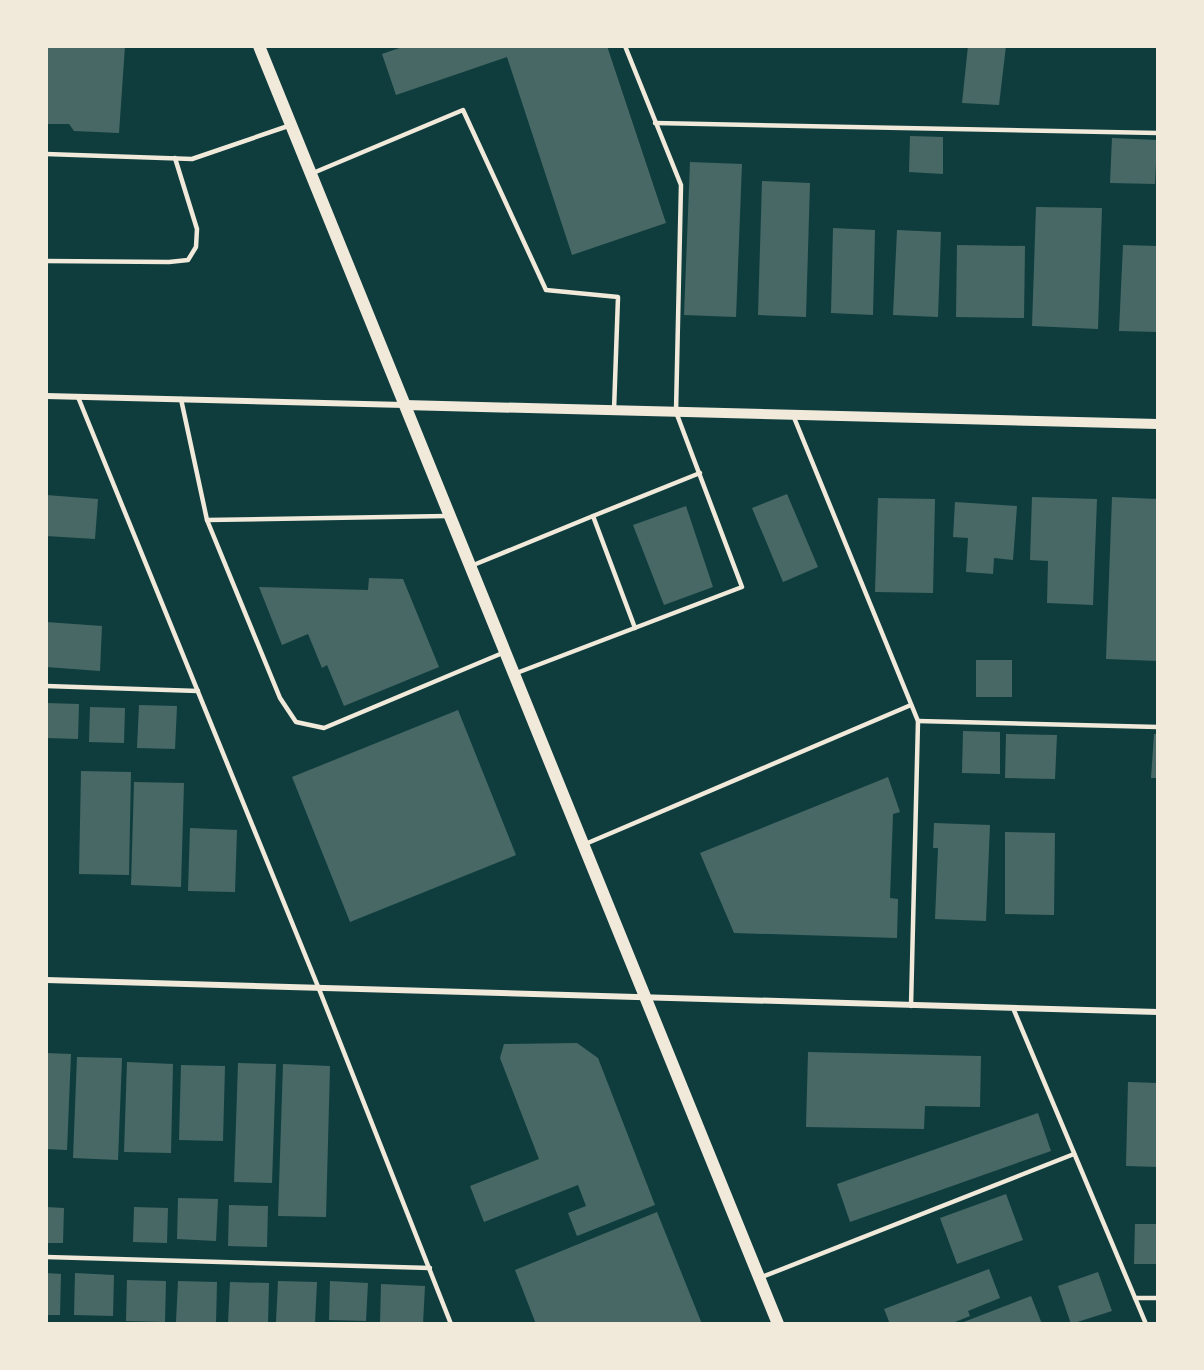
<svg xmlns="http://www.w3.org/2000/svg" width="1204" height="1370" viewBox="0 0 1204 1370" font-family="Signika,sans-serif">
<style>
.building{fill:#486865}
.lines{fill:none;stroke-linecap:round;stroke-linejoin:round}
.service{stroke:#f1e9da;stroke-width:4.5}
.minor{stroke:#f1e9da;stroke-width:6}
.tertiary{stroke:#f1e9da;stroke-width:10}
.secondary{stroke:#f1e9da;stroke-width:12}
</style>
<rect width="100%" height="100%" fill="#0f3d3e"/>
<!-- building -->
<g class="building">
<path d="M46,46H125L119,133L74,131L69,124H46Z"/>
<path d="M405,46H607L666,223L572,255L507,57L396,95L382,54Z"/>
<path d="M968,46H1006L999,105L962,103Z"/>
<path d="M910,136L943,137V174L909,172Z"/>
<path d="M1112,138L1157,140L1155,184L1110,183Z"/>
<path d="M690,162L742,164L736,317L684,315Z"/>
<path d="M762,181L810,183L806,317L758,315Z"/>
<path d="M1036,207L1102,208L1098,329L1032,326Z"/>
<path d="M833,228L875,230L873,315L831,313Z"/>
<path d="M897,230L941,232L938,317L893,315Z"/>
<path d="M957,245L1025,246L1024,318L956,317Z"/>
<path d="M1123,245L1158,246V332L1119,331Z"/>
<path d="M787,494L818,567L783,582L752,508Z"/>
<path d="M46,495L98,499L95,539L46,536Z"/>
<path d="M1032,497L1097,499L1093,605L1047,603L1048,561L1030,560Z"/>
<path d="M1112,497L1158,499V661L1106,659Z"/>
<path d="M878,498L935,499L933,593L875,592Z"/>
<path d="M955,502L1017,506L1013,560L994,558L993,574L966,572L968,538L953,537Z"/>
<path d="M686,506L713,587L664,605L633,525Z"/>
<path d="M369,578L403,579L439,667L344,706L327,665L322,668L308,634L282,645L259,587L368,590Z"/>
<path d="M46,622L102,626L100,671L46,667Z"/>
<rect x="976" y="660" width="36" height="37"/>
<path d="M46,703L79,704L78,739L46,738Z"/>
<path d="M139,705L177,706L175,749L137,748Z"/>
<path d="M90,707L125,708L124,743L89,742Z"/>
<path d="M458,710L516,855L350,922L292,777Z"/>
<path d="M963,731L1000,732V774L962,773Z"/>
<path d="M1006,734L1057,735L1055,779L1005,778Z"/>
<path d="M1154,734H1158V778H1151Z"/>
<path d="M81,771L131,772L129,875L79,874Z"/>
<path d="M888,777L900,812L893,814L890,898L898,899L897,938L734,933L700,853Z"/>
<path d="M134,782L184,783L181,887L131,885Z"/>
<path d="M934,823L990,825L986,921L935,919L938,848H933Z"/>
<path d="M190,828L237,830L235,892L188,891Z"/>
<path d="M1005,832L1055,833L1054,915L1005,914Z"/>
<path d="M577,1043L598,1058L655,1205L577,1236L568,1213L586,1206L578,1185L484,1222L470,1186L539,1159L500,1058L504,1044Z"/>
<path d="M808,1052L981,1056L980,1107L925,1106L924,1129L806,1127Z"/>
<path d="M46,1053L71,1054L67,1150L46,1149Z"/>
<path d="M77,1057L122,1058L118,1160L73,1158Z"/>
<path d="M127,1062L173,1064L171,1153L124,1152Z"/>
<path d="M238,1063L276,1064L272,1183L234,1182Z"/>
<path d="M283,1064L330,1066L326,1217L278,1216Z"/>
<path d="M181,1065L225,1066L223,1141L179,1140Z"/>
<path d="M1128,1082L1158,1083V1167L1126,1166Z"/>
<path d="M1038,1113L1051,1151L850,1222L837,1184Z"/>
<path d="M1006,1194L1023,1240L957,1264L940,1218Z"/>
<path d="M178,1198L218,1199L216,1241L177,1239Z"/>
<path d="M229,1205L268,1206L267,1247L228,1246Z"/>
<path d="M46,1207L64,1208L63,1243H46Z"/>
<path d="M134,1207L168,1208L167,1243L133,1242Z"/>
<path d="M657,1212L702,1324H536L515,1270Z"/>
<path d="M1135,1224H1158V1264H1134Z"/>
<path d="M989,1269L1000,1298L968,1311L970,1316L950,1324H890L884,1309Z"/>
<path d="M1098,1272L1112,1311L1071,1324L1058,1286Z"/>
<path d="M46,1273L61,1274L60,1315H46Z"/>
<path d="M75,1273L114,1275L113,1316L74,1315Z"/>
<path d="M127,1280L166,1281L165,1322L126,1321Z"/>
<path d="M178,1281L217,1282L216,1324L176,1322Z"/>
<path d="M278,1281L317,1282L315,1323L276,1322Z"/>
<path d="M330,1281L368,1283L366,1321L329,1320Z"/>
<path d="M230,1282L269,1283L268,1324L228,1323Z"/>
<path d="M381,1284L425,1286L423,1324H380Z"/>
<path d="M1031,1296L1042,1324H961V1323Z"/>
</g>
<g class="lines">
<!-- service -->
<g class="service">
<path d="M655,123L1158,133"/>
<path d="M46,154L192,159L291,125"/>
<path d="M313,173L463,110L546,290L618,297L614,410"/>
<path d="M46,261L169,262L188,260L196,247L197,229L175,158"/>
<path d="M78,397L319,989L451,1324"/>
<path d="M181,399L207,520L280,698L296,722L324,728L505,652"/>
<path d="M793,415L918,721L911,1006"/>
<path d="M207,520L447,516"/>
<path d="M471,566L593,516"/>
<path d="M635,628L593,516L700,473"/>
<path d="M514,674L742,587L676,412L681,185L625,46"/>
<path d="M46,686L198,691"/>
<path d="M918,721L1158,727"/>
<path d="M583,845L911,705"/>
<path d="M1013,1008L1146,1324"/>
<path d="M46,1257L430,1268"/>
<path d="M762,1277L1074,1154"/>
<path d="M1135,1298H1158"/>
</g>
<!-- minor -->
<g class="minor">
<path d="M46,396L404,405"/>
<path d="M46,980L1158,1012"/>
</g>
<!-- tertiary -->
<path class="tertiary" d="M404,405L1158,424"/>
<!-- secondary -->
<path class="secondary" d="M259,46L778,1324"/>
</g>
<!-- border -->
<rect width="1204" height="1370" fill="none" stroke="#f1e9da" stroke-width="96"/>
</svg>
